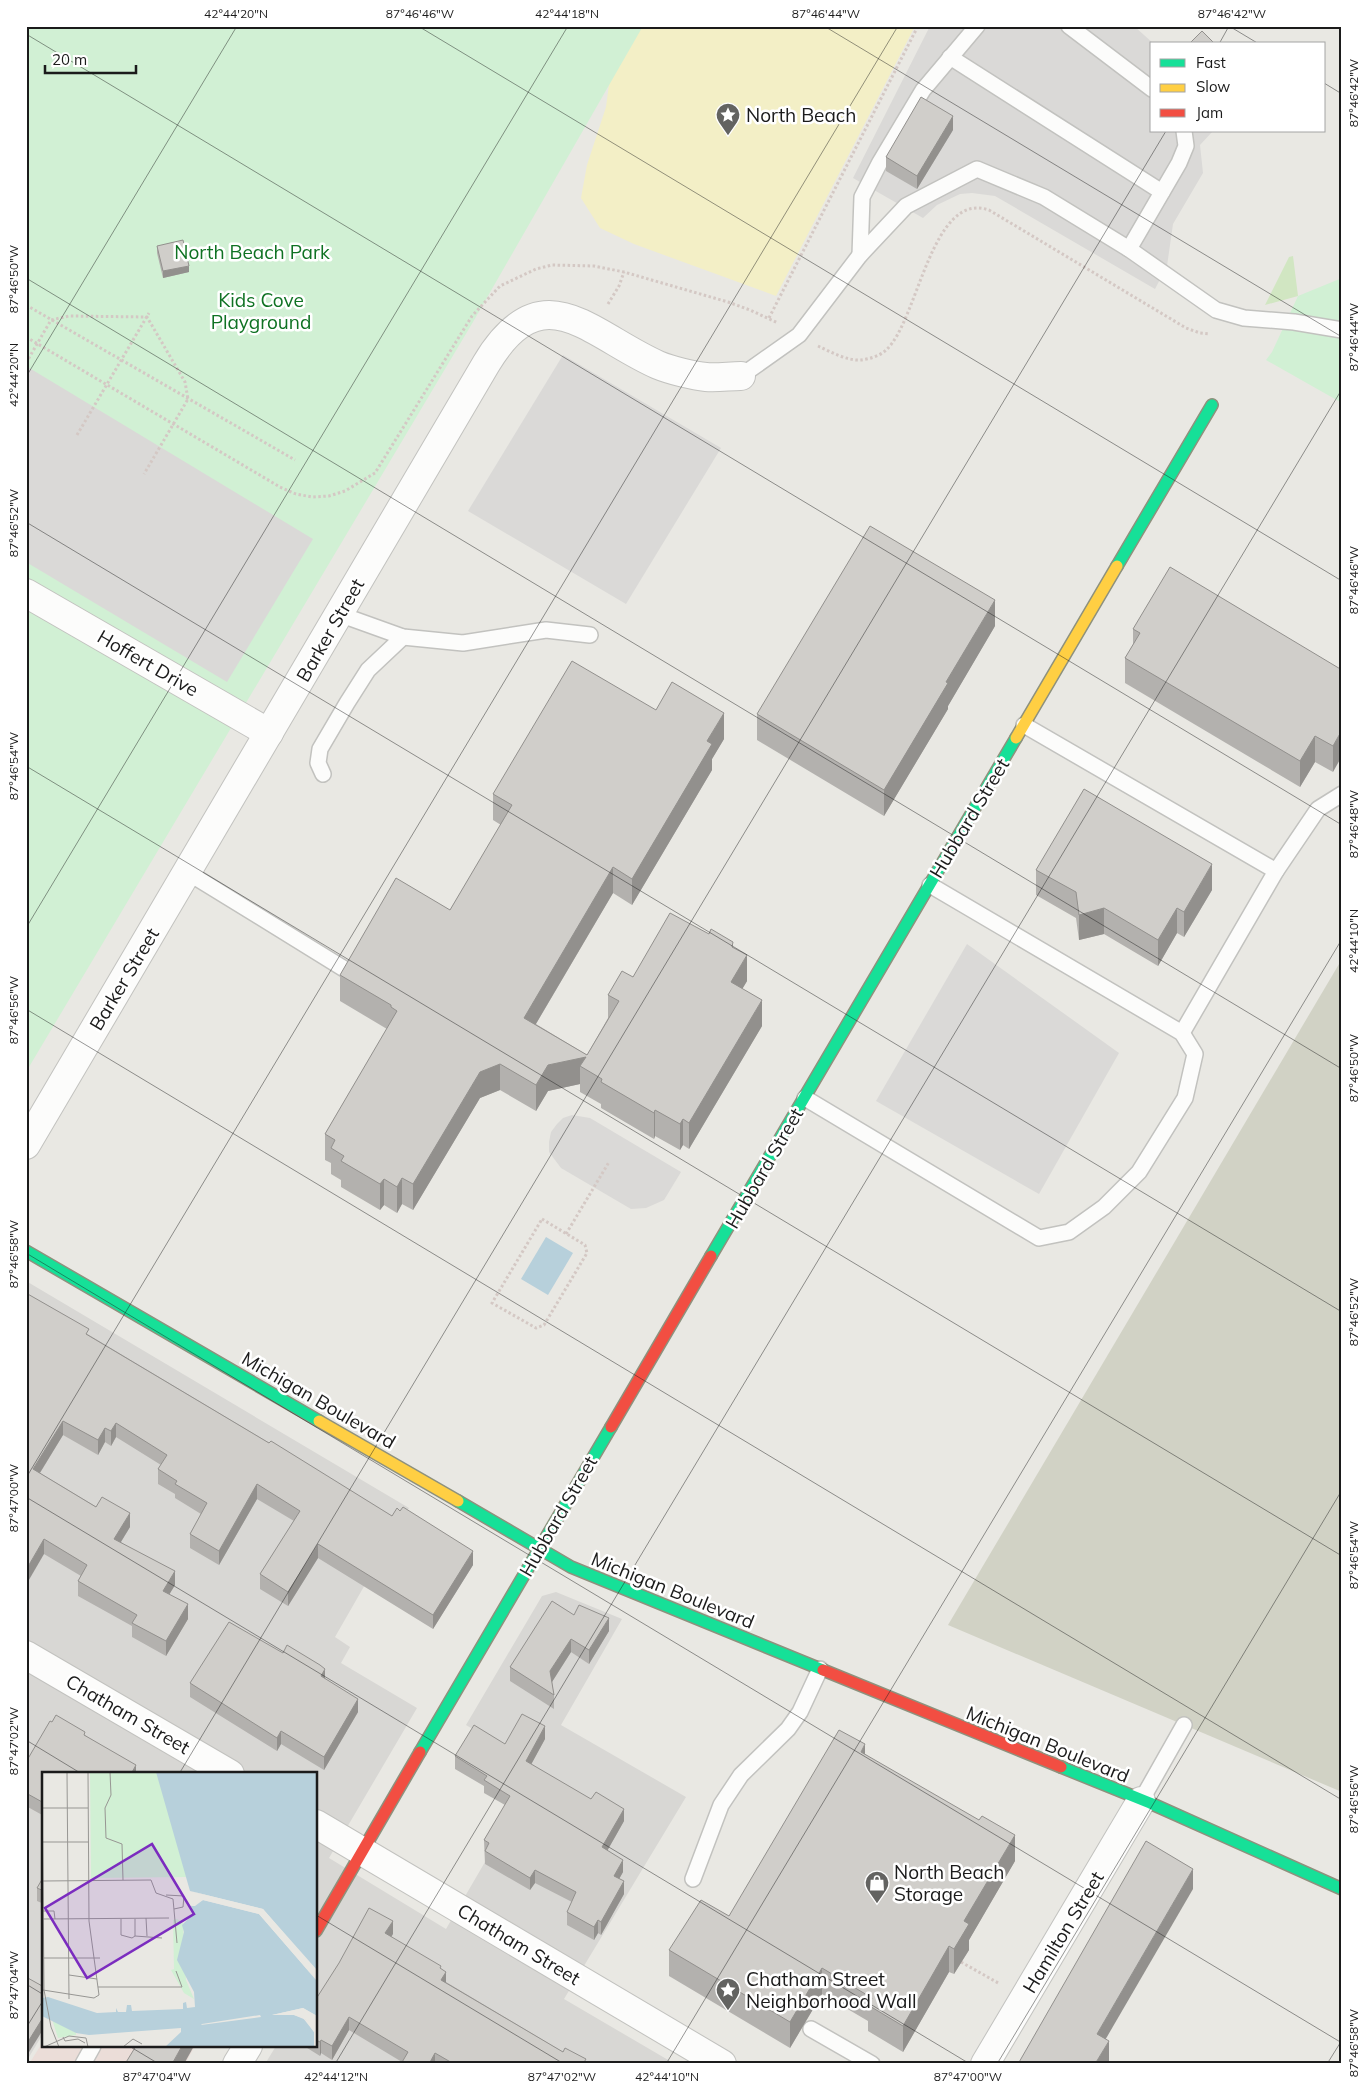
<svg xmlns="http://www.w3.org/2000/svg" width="1368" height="2090" viewBox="0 0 1368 2090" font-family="Mulish,sans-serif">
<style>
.residential{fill:#d8d7d4}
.commercial{fill:#ebddd8}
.construction{fill:#d1d2c5}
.grass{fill:#d1e6c2}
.sand{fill:#f3efc6}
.park{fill:#d1f0d4}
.parking{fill:#dad9d7}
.water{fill:#b7d0db}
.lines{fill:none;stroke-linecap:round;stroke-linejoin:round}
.lane-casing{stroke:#c2c2bf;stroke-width:18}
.street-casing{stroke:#c2c2bf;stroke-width:30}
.fast-casing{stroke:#8e917d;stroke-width:14}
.slow-casing{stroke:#8e917d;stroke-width:14}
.jam-casing{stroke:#8e917d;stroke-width:14}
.path{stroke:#d4c8c4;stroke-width:3;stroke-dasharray:2.5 2.5;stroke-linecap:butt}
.lane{stroke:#fcfcfb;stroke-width:15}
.street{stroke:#fcfcfb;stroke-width:28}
.fast{stroke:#16e098;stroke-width:11}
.slow{stroke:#ffcf43;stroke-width:11}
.jam{stroke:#f24e42;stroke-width:11}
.wall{fill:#b3b1ae}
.shaded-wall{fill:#92908d}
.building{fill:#d0ceca;stroke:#92908d}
.ticks{fill:none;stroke:#1b1b1b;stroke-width:1;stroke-opacity:0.45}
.labels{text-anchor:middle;stroke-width:5;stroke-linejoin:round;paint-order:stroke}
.poi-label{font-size:19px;fill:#1b1b1b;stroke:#fff;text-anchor:start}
.park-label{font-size:19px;fill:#0f7223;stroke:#fff}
.street-label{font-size:19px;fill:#1b1b1b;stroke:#fff}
.inset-road{fill:none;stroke:#979693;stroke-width:1}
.view{fill:#7b2cbf;fill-opacity:0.15;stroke:#7b2cbf;stroke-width:2.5}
.inset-edge{fill:none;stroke:#1b1b1b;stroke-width:2.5}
.neatline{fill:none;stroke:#1b1b1b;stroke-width:2}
.ticks-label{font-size:12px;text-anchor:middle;fill:#1b1b1b}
</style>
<rect width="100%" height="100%" fill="#e9e8e3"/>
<!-- residential -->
<path class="residential" d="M26,1281L409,1508L335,1637L350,1647L341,1663L417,1708L329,1858L446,1929L539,1769L466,1725L542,1596L556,1592L622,1619L561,1725L686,1797L564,1999L675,2064H265L276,2046H316V1774H44V2032L26,2062Z"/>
<!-- commercial -->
<path class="commercial" d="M44,2040V2046H195L185,2064H29Z"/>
<!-- construction -->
<path class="construction" d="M1342,959V1792L948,1625Z"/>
<!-- grass -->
<path class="grass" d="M1293,256L1298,296L1265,305L1289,257Z"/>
<!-- sand -->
<path class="sand" d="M585,26H915L776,296L634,244L600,228L581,198L587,165L606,107L612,62Z"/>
<!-- park -->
<g class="park">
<path d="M26,26H643L473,322L26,1072Z"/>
<path d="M1342,278V403L1266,360L1272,352L1298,296Z"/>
</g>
<!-- parking -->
<g class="parking">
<path d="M930,26H1134L1154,44H1152V131H1213L1200,145L1203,173L1173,224L1167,266L1155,289L995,196L972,193L960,194L937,205L923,218L853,178Z"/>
<path d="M563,355L721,448L626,604L468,511Z"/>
<path d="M26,366L313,539L227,682L26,562Z"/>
<path d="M967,944L1119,1053L1039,1194L876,1101Z"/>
<path d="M572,1115L590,1118L681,1172L664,1200L646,1208L631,1209L561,1168L549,1152V1142L551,1132L557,1124L563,1118Z"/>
</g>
<!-- water -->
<path class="water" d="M546,1237L573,1253L548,1295L521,1279Z"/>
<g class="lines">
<defs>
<g id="lane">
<path d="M1069,26L1152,89"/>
<path d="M950,57L1162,192"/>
<path d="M1129,249L1179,163L1186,146L1184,131"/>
<path d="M860,255L862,197L880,162L923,90L977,26"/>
<path d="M741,376L799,335L860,255L906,206L977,169L1044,197L1129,249L1216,310L1244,318L1294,322L1342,330"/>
<path d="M339,614L403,637L463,643L546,630L590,635"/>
<path d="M1024,725L1276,871"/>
<path d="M323,774L318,763L320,749L347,703L368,670L403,637"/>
<path d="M187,872L346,970"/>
<path d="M1182,1033L1276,871L1318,809L1342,794"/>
<path d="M805,1098L1039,1238L1069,1232L1104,1207L1139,1172L1185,1098L1195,1054L1182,1033L930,885"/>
<path d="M1141,1801L1184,1725"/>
<path d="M693,1879L721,1805L741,1775L788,1729L800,1712L820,1669"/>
<path d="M811,2029L872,2064"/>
<path d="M83,2064L93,2046"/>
</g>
<g id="street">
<path d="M26,593L269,733"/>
<path d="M26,1145L486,364C542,270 590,335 658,365C670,370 694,376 706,377C717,378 730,376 741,376"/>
<path d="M26,1655L230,1774"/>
<path d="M316,1824L722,2064"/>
<path d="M237,2064L248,2046"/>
<path d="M985,2064L1141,1801"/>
</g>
<g id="fast">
<path d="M1117,566L1212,405"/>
<path d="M26,1251L319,1421"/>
<path d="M711,1256L1016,738"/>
<path d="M458,1501L571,1567L823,1670"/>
<path d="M420,1752L611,1427"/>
<path d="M1061,1767L1150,1803L1342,1889"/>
</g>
<g id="slow">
<path d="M1016,738L1117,566"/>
<path d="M319,1421L458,1501"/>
</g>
<g id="jam">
<path d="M611,1427L711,1256"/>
<path d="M823,1670L1061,1767"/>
<path d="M316,1931L420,1752"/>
</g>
</defs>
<!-- lane casing -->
<use href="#lane" class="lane-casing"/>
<!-- street casing -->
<use href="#street" class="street-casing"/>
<!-- fast casing -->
<use href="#fast" class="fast-casing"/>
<!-- slow casing -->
<use href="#slow" class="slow-casing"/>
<!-- jam casing -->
<use href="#jam" class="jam-casing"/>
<!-- path -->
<g class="path">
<path d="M608,304L619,286L624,272"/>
<path d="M26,305L295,460"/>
<path d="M769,318L918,26"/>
<path d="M26,337L280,487L296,494L312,497L329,496L345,491L375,473L472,316L500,286L536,269L552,265L594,266L624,272L728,302L750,310L778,323"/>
<path d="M818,346C831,352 847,361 861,360C869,359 880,356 886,350C918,322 931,190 989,210L1186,328L1200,333L1210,334"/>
<path d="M26,363L51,320L69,316L147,317L185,382L188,399L144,474"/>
<path d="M77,435L149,313"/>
<path d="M542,1219L585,1245L587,1253L544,1325L536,1328L492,1303Z"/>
<path d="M566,1234L609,1162"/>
<path d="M961,1962L1000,1984"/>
</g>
<!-- lane -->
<use href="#lane" class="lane"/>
<!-- street -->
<use href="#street" class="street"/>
<!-- fast -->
<use href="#fast" class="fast"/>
<!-- slow -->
<use href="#slow" class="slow"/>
<!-- jam -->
<use href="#jam" class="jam"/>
</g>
<!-- wall -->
<g class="wall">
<path d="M953,130L917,189L886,171V157Z"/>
<path d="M157,246L189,272L163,278L157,253Z"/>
<path d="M995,626L948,706V709L884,816L757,740V714Z"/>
<path d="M1133,629L1342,670L1333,772L1315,762L1300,787L1125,683V658L1133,645Z"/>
<path d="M656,710L724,739L712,759V770L632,905L613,893L536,1024L587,1055L608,1018V995L633,977L733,947L747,981L742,989L762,1026L689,1149L683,1145L680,1150L655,1136L654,1139L601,1108V1104L580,1092V1084L548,1091L536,1111L500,1090L480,1098L413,1210L402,1204L397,1213L384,1205L380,1210L341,1187V1180L331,1174V1163L325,1160V1134L387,1029L340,1001V975L450,910L501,825L493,820V794Z"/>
<path d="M1036,870L1212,890L1184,937L1177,933L1158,966L1104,934L1079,940L1076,918L1036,895Z"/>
<path d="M26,1293L89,1335L473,1565L433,1629L318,1558L288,1606L260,1589V1574L294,1521L257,1499L219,1565L190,1548V1534L201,1514L175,1498V1494L158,1484V1469L161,1465L116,1437L111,1446L105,1442L98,1455L63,1435L40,1473L130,1527L121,1542L175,1585L169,1594L188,1619L166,1656L132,1637V1626L78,1596V1581L81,1576L44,1554Z"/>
<path d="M574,1615L609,1631L589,1664L571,1652L552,1682L554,1695V1709L510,1681V1667Z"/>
<path d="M325,1678L358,1712L324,1770L281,1744L277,1751L190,1697V1683Z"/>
<path d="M52,1722L85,1735L136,1774H44V1816L26,1806V1762Z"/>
<path d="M545,1739L531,1764L624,1821L607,1851L623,1872L619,1879L624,1894L601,1935L598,1933L594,1940L567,1925V1912L572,1902L535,1883L530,1890L485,1864L484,1840L505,1805L484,1793V1786L455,1769V1756L505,1744Z"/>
<path d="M865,1754L1015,1861L969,1940V1950L954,1974L949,1972L903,2052L868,2031V2021L822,1994L790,2048L669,1976V1950L729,1916Z"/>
<path d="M44,1876V1904L37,1901V1888Z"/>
<path d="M393,1934L391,1937L441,1969L446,1982L563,2052L586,2064H401L402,2062L349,2030L332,2060L321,2053L320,2056L304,2046H316V1999Z"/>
</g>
<!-- shaded-wall -->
<g class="shaded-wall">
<path d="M953,116V130L917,189V176Z"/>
<path d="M189,266V272L163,278V271Z"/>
<path d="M995,600V626L948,706V709L884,816V790L946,682Z"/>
<path d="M724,713V739L712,759V770L632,905V879L707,741Z"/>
<path d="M1342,730V756L1333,772V746Z"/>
<path d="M1315,736V762L1300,787V761Z"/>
<path d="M1212,864V890L1184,937V912Z"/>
<path d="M613,867V893L524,1044V1018Z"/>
<path d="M1104,908V934L1079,940V915Z"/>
<path d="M1177,908V933L1158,966V940Z"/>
<path d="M747,955V981L731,1008V982Z"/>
<path d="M762,1000V1026L689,1149V1123Z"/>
<path d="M586,1057L580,1066V1084L548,1091L536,1111V1085L548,1065Z"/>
<path d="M500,1064V1090L480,1098L413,1210V1184L480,1072Z"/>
<path d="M655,1110V1136L654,1139V1113Z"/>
<path d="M683,1119V1145L680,1150V1124Z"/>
<path d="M402,1178V1204L397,1213V1187Z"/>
<path d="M384,1179V1205L380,1210V1184Z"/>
<path d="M63,1421V1435L33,1484V1469Z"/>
<path d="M116,1423V1437L111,1446V1431Z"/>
<path d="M105,1428V1442L98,1455V1440Z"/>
<path d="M257,1484V1499L219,1565V1551Z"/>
<path d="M130,1513V1527L114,1553V1539Z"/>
<path d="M44,1539V1554L26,1585V1570Z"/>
<path d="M318,1544V1558L288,1606V1592Z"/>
<path d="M473,1551V1565L433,1629V1615Z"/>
<path d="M175,1571V1585L163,1605V1591Z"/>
<path d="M188,1604V1619L166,1656V1641Z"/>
<path d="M609,1618V1631L589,1664V1650Z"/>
<path d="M571,1639V1652L550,1685V1671Z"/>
<path d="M325,1669V1683L321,1676Z"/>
<path d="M358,1699V1712L324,1770V1757Z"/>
<path d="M545,1726V1739L526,1774V1761Z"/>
<path d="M281,1731V1744L277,1751V1738Z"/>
<path d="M865,1744V1770L861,1752Z"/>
<path d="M136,1765V1774H131Z"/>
<path d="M624,1809V1821L602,1860V1847Z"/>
<path d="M1015,1835V1861L969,1940V1950L954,1974V1949L964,1921Z"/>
<path d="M623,1860V1872L614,1888V1876Z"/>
<path d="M1193,1869V1889L1097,2054V2034Z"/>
<path d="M535,1870V1883L530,1890V1878Z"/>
<path d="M624,1881V1894L601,1935V1922Z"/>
<path d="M598,1920V1933L594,1940V1927Z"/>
<path d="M393,1921V1934L385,1947V1933Z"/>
<path d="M949,1946V1972L903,2052V2026Z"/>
<path d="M822,1968V1994L790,2048V2022Z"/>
<path d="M446,1972V1985L441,1980Z"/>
<path d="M44,2001V2028L26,2057V2045Z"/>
<path d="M349,2017V2030L332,2060V2046Z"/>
<path d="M321,2040V2053L320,2056V2042Z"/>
<path d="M1109,2041V2061L1107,2064H1095Z"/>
<path d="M182,2046H194L184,2064H172Z"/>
<path d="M435,2053V2064H429Z"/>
</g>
<!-- building -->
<g class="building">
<path d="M1202,31L1215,44H1189Z"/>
<path d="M921,97L953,116L917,176L886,157Z"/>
<path d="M183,240L189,266L163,271L157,246Z"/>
<path d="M870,526L995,600L946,682L948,683L884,790L757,714Z"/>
<path d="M1170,567L1342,670V730L1333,746L1315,736L1300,761L1125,658L1140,633L1133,629Z"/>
<path d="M572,661L656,710L672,682L724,713L707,741L712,744L632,879L613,867L524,1018L587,1055L619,1001L608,995L622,971L633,977L670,913L709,934L711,929L733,942L732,947L747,955L731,982L762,1000L689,1123L683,1119L680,1124L655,1110L654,1113L601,1082L602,1079L580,1066L586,1057L548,1065L536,1085L500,1064L480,1072L413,1184L402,1178L397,1187L384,1179L380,1184L341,1161L344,1156L331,1148L335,1140L325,1134L397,1011L391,1007V1005L340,975L396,878L450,910L512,805L493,794Z"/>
<path d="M1084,789L1212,864L1184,912L1177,908L1158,940L1104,908L1079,915L1076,892L1036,870Z"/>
<path d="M26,1293L89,1329L86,1334L269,1443L271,1441L392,1516L397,1508L400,1511L403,1507L473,1551L433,1615L318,1544L288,1592L260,1574L300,1511L257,1484L219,1551L190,1534L207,1503L175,1484L177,1481L158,1469L167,1455L116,1423L111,1431L105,1428L98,1440L63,1421L33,1469L96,1507L102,1497L130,1513L114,1539L175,1571L163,1591L188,1604L166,1641L132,1623L137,1615L78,1581L87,1565L44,1539L26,1570Z"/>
<path d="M552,1601L574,1615L579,1605L609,1618L589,1650L571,1639L550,1671L554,1695L510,1667Z"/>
<path d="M229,1622L283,1653L287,1645L320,1665L325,1669L321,1676L358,1699L324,1757L281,1731L277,1738L190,1683Z"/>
<path d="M522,1714L545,1726L526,1761L591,1799L596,1792L624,1809L602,1847L623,1860L614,1876L624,1881L601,1922L598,1920L594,1927L567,1912L576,1892L535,1870L530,1878L485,1851L489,1843L484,1840L510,1796L484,1780L487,1776L455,1756L474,1725L505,1744Z"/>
<path d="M56,1715L85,1732L84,1735L136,1765L131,1774H44V1803L26,1793V1762L50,1721L52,1722Z"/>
<path d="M839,1730L865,1744L861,1752L979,1820L982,1816L1015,1835L964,1921L969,1924L954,1949L949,1946L903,2026L868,2005L872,1998L822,1968L790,2022L669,1950L701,1900L729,1916Z"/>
<path d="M1146,1841L1193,1869L1097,2034L1109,2041L1095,2064H1018Z"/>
<path d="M44,1876V1891L37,1888Z"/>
<path d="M369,1908L393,1921L385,1933L441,1966L440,1968L446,1972L441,1980L563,2052L565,2048L586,2059L583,2064H454L435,2053L429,2064H401L408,2052L349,2017L332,2046L321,2040L320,2042L316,2040V1999L339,1963Z"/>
<path d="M26,1977L44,1987V2001L42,2005L44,2006V2009L42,2013L44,2014V2016L26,2045Z"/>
<path d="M136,2046H182L172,2064H125Z"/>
</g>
<!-- ticks -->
<path class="ticks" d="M418,26L1342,581M824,26L1342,337M1229,26L1259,44M26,34L1342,825M1219,44L1229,26M1324,83L1342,94M26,278L1342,1069M26,377L237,26M26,522L1342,1312M26,766L1342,1556M26,928L568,26M26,1009L1342,1800M26,1253L1342,2043M26,1478L898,26M26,1497L970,2064M26,1740L82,1774M179,1774L1166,131M316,1915L564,2064M26,1984L44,1995M26,2028L44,1999M129,2046L159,2064M335,2064L1342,389M666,2064L1342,939M997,2064L1342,1490M1327,2064L1342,2040"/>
<!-- icons -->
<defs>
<symbol id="sight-pin" viewBox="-11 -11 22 30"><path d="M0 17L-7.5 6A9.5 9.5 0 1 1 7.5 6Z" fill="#636361" stroke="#fff"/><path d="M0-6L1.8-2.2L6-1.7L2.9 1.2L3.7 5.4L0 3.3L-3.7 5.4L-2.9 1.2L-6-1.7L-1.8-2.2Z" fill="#fff"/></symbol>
<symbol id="shop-pin" viewBox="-11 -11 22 30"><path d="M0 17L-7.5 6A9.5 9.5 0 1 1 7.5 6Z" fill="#636361" stroke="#fff"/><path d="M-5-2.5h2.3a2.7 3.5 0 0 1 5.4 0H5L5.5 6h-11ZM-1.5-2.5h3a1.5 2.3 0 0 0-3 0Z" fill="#fff"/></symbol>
</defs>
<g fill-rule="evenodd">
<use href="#sight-pin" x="714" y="101" width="28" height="38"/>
<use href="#shop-pin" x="863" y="1869" width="28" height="38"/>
<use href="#sight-pin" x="714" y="1976" width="28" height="38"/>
</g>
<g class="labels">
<!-- poi labels -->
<g class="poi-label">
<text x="746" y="122">North Beach</text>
<text x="894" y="1879">North Beach<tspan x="894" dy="22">Storage</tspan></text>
<text x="746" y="1986">Chatham Street<tspan x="746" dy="22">Neighborhood Wall</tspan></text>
</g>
<!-- park labels -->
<g class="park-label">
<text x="252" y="259">North Beach Park</text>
<text x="261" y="307">Kids Cove<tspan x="261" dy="22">Playground</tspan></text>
</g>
<!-- street labels -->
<g class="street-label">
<text transform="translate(330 630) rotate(-60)" y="7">Barker Street</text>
<text transform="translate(148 663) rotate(30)" y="7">Hoffert Drive</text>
<text transform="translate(969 818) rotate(-59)" y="7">Hubbard Street</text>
<text transform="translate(124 979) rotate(-59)" y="7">Barker Street</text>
<text transform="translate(764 1168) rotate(-60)" y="7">Hubbard Street</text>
<text transform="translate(319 1400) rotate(30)" y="7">Michigan Boulevard</text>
<text transform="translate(558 1516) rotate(-60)" y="7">Hubbard Street</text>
<text transform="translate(673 1590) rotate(22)" y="7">Michigan Boulevard</text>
<text transform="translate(128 1714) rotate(30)" y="7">Chatham Street</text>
<text transform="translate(1048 1744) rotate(22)" y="7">Michigan Boulevard</text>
<text transform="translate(1063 1932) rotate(-59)" y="7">Hamilton Street</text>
<text transform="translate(519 1944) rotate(31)" y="7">Chatham Street</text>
</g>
</g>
<!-- overview -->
<g transform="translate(42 1772)">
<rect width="275" height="275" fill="#e9e8e3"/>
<path d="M48,0H116L146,105L49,106ZM135,147L141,151L144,208L152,227L142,221L129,198L132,197L131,148ZM10,247L34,261V263L16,266Z" fill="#d1f0d4"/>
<path d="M114,0H275V198L221,137L148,119ZM161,128L217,142L275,209V244L261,236L230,243H252L264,248L272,260V275H123L139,260V256L47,263L34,261L0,244V226L6,225L55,241L74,240V236L76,240H84L85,233H89L90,239L141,237V231L144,230L145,236L153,235L152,220L135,188L142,160L140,153L151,142L149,134Z" fill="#b7d0db"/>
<path d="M148,119L221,137L275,200L219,139ZM162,125L219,140L275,209L217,142L161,128L153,134H149ZM261,236L275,244L253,240L270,252L274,262L273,275L272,260L261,246L252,243H230ZM218,243L219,245L159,253L160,252Z" fill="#e9e8e3"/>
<path class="inset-road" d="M25,0L27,227M68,0L69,23L63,36L64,66L80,72L81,108M0,12L2,218L9,255L17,275M0,36H46M0,70H47M1,109L109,108L114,121L131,127L135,171M124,123L142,124L141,135L132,137M1,139H12L13,147M104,146L105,164M1,147L127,146M79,147V163L90,166L93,164V147M93,164L120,166M2,186H58M27,203L55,207M56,215H140L134,199M1,218L52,226L57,223L47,149L46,0M21,265L23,269L36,267L43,271M2,275L27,264L44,266L46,275M81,275L91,267L100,272"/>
<path class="view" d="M110,72L152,142L45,206L3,136Z"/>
<rect width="275" height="275" class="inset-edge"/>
</g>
<!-- border -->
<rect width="1368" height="2090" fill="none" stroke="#ffffff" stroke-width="55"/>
<!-- legend -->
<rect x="1150" y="42" width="175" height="90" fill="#ffffff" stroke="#a4a4a4"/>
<rect x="1160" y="59" width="25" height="8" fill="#16e098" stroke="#a4a4a4"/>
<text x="1196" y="68" font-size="15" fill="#1b1b1b">Fast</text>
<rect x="1160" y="84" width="25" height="8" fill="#ffcf43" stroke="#a4a4a4"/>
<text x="1196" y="92" font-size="15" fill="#1b1b1b">Slow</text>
<rect x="1160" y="109" width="25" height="8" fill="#f24e42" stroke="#a4a4a4"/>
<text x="1196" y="118" font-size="15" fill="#1b1b1b">Jam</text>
<!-- scale -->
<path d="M45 65v8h91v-8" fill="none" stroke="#1b1b1b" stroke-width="2.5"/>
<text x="52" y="65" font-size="15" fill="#1b1b1b" stroke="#ffffff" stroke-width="4" paint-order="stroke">20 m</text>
<rect x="28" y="28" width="1312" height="2034" class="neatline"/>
<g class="ticks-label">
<text x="236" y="18">42°44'20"N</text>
<text x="420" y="18">87°46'46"W</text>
<text x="567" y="18">42°44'18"N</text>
<text x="826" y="18">87°46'44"W</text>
<text x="1232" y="18">87°46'42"W</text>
<text transform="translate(1354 93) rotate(-90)" y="4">87°46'42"W</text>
<text transform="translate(14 279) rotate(-90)" y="4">87°46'50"W</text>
<text transform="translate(1354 337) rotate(-90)" y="4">87°46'44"W</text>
<text transform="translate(14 375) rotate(-90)" y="4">42°44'20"N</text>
<text transform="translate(14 523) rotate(-90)" y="4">87°46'52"W</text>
<text transform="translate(1354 580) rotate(-90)" y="4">87°46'46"W</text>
<text transform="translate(14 766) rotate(-90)" y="4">87°46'54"W</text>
<text transform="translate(1354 824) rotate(-90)" y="4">87°46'48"W</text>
<text transform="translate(1354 941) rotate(-90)" y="4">42°44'10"N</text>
<text transform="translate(14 1010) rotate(-90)" y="4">87°46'56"W</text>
<text transform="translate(1354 1068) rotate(-90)" y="4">87°46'50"W</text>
<text transform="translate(14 1254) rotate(-90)" y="4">87°46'58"W</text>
<text transform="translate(1354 1312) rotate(-90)" y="4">87°46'52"W</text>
<text transform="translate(14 1498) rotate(-90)" y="4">87°47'00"W</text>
<text transform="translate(1354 1555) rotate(-90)" y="4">87°46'54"W</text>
<text transform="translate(14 1741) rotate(-90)" y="4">87°47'02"W</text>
<text transform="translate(1354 1799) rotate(-90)" y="4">87°46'56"W</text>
<text transform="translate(14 1985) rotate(-90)" y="4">87°47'04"W</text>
<text transform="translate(1354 2043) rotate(-90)" y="4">87°46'58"W</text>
<text x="157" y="2081">87°47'04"W</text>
<text x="336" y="2081">42°44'12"N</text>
<text x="562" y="2081">87°47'02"W</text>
<text x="667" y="2081">42°44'10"N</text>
<text x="968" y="2081">87°47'00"W</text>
</g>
</svg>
